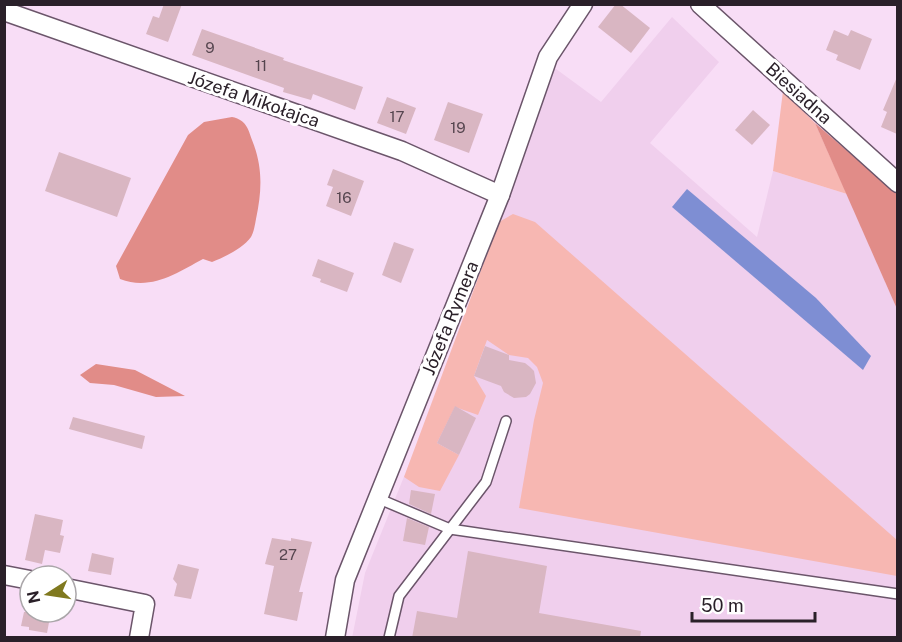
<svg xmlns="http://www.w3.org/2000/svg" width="902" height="642" font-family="'Public Sans',sans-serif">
	<rect width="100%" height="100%" fill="#f8ddf6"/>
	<path fill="#f0cfed" d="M672 17 719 62 650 143 757 237 773 171 847 194 897 309V637L352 638 365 573 450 363 552 66 601 102Z"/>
	<g fill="#f7b7b2">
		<path d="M783 91 815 123 847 194 773 171Z"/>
		<path d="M513 214 535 222 897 540V576L519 508 534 420 543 383 537 367 528 358 509 355 487 340 474 376 486 396 478 415 455 407 437 443 459 455 440 491 419 487 404 477 499 222Z"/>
	</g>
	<g fill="#e18c88">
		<path d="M232 117C246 120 248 128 252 140 263 167 262 191 256 219 255 224 254 232 251 237 243 248 225 257 212 262L203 259C177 273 151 291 120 279L116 266 188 135 204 122Z"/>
		<path d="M815 123 897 194V309Z"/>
		<path d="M96 364 135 370 185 396 156 397 114 385 90 383 80 375Z"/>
	</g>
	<path fill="#7e8ed3" d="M687 189 816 298 871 356 863 370 672 207Z"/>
	<g fill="#d9b6c2">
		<path d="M164 4H182L168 42 146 34 153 16 159 18Z"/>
		<path d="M616 4H620L650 28 631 53 598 27Z"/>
		<path d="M202 29 284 58 283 60 363 87 355 110 313 94 311 100 283 92 284 88 192 55Z"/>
		<path d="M834 30 848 36 851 30 872 39 860 70 836 60 838 55 826 50Z"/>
		<path d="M897 77V134L881 127 887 112 883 110Z"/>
		<path d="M387 97 416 108 406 134 377 123Z"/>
		<path d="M448 102 483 114 469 153 434 140Z"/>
		<path d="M753 110 770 125 752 145 735 130Z"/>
		<path d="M59 152 131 178 117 217 45 191Z"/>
		<path d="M333 169 364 181 351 216 326 206 333 187 327 185Z"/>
		<path d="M394 242 414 249 401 283 382 275Z"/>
		<path d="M318 259 354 273 347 292 320 282 321 279 312 276Z"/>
		<path d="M485 346 509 355V360L525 363 530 367 534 371 536 383 530 394 526 397 514 398 504 392 501 386 474 376Z"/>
		<path d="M455 406 476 418 459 455 437 443Z"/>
		<path d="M73 417 145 436 142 449 69 429Z"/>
		<path d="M411 490 435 494 431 514 409 504Z"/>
		<path d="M35 514 63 520 60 535 64 536 60 553 45 550 42 564 25 560Z"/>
		<path d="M407 518 429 527 425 545 403 541Z"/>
		<path d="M272 538 291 541V538L312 542 299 592H303L297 621 264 614 274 566 265 564Z"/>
		<path d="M468 551 547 566 539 613 641 631 640 638H412L417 611 457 618Z"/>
		<path d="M92 553 114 558 111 575 88 571Z"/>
		<path d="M178 564 199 569 191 599 174 596 177 584 173 579Z"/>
		<path d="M24 612H51L47 633 29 630V627L21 626Z"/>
	</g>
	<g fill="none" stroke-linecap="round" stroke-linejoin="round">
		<defs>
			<g id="service">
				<path d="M377 498 450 529 898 594"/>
				<path d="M389 638 399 596 486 482 506 421"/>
			</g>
			<g id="minor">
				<path d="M700 4 898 183"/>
				<path d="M4 11 402 151 500 195"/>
				<path d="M4 575 30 580"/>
				<path d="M66 588 145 604 139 638"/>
				<path d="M335 638 345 580 500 195 548 57 583 4"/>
			</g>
		</defs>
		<use href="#service" stroke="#6b556a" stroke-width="12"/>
		<use href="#minor" stroke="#6b556a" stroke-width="21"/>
		<use href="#service" stroke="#fff" stroke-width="9"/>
		<use href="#minor" stroke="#fff" stroke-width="18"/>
	</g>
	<g text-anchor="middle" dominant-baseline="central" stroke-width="6" stroke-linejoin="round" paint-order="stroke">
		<g font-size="15" fill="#56464f">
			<text x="210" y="47">9</text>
			<text x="261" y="65">11</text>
			<text x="397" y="116">17</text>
			<text x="458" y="127">19</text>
			<text x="344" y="197">16</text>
			<text x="288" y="554">27</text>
		</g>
		<g font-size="18" fill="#2a2029" stroke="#fff">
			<text transform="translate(799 93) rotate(42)">Biesiadna</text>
			<text transform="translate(254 99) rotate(19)">Józefa Mikołajca</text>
			<text transform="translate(450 318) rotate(-68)">Józefa Rymera</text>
		</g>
	</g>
	<rect width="902" height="642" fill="none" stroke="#2a2029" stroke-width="12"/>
	<g transform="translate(48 594) rotate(258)"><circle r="28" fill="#ffffff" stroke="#aaa6a9" stroke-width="1.5"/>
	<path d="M0-4.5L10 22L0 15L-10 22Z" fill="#80791f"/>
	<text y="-9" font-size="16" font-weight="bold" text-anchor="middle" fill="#2a2029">N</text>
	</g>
	<path d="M692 612v9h123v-9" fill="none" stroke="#2a2029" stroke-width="3"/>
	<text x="701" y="612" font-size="18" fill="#2a2029" stroke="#ffffff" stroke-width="4.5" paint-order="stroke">50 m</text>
</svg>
